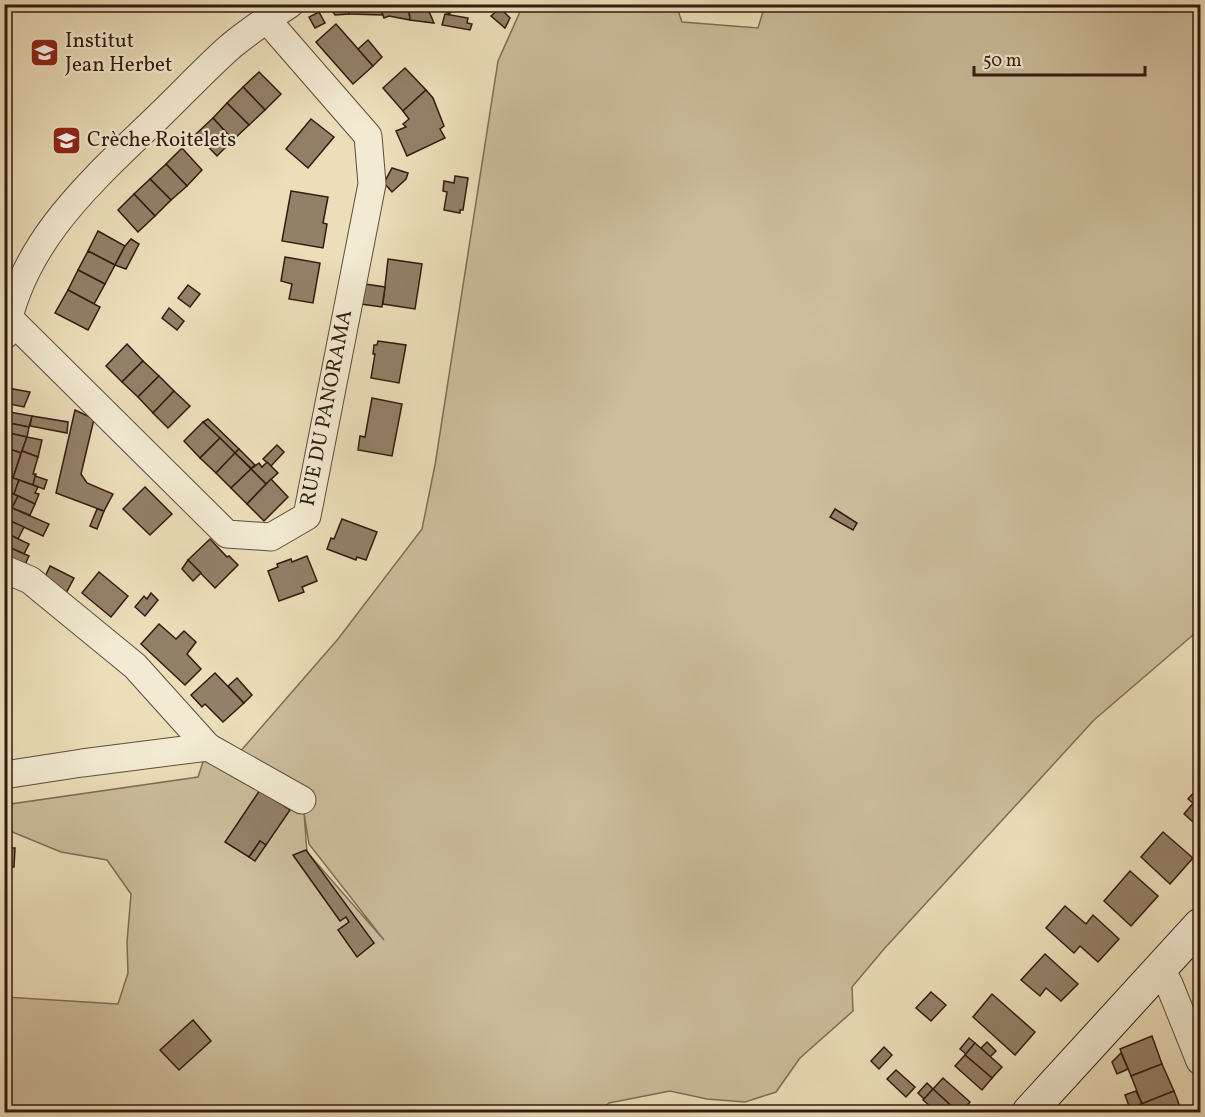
<svg xmlns="http://www.w3.org/2000/svg" width="1205" height="1117" font-family="Vollkorn,serif">
	<rect width="100%" height="100%" fill="#ebdeb9"/>
	<filter id="stains"><feTurbulence type="fractalNoise" baseFrequency=".00333" numOctaves="4"/><feColorMatrix values="0 0 0 0 .2 0 0 0 0 .09 0 0 0 0 .02 0 0 0 .5 -.17"/></filter>
	<radialGradient id="worn" r=".72"><stop offset=".6" stop-color="#630" stop-opacity="0"/><stop offset="1" stop-color="#630" stop-opacity=".3"/></radialGradient>
	<path fill="#ccbd9c" stroke="#806c56" stroke-width="1.5" fill-rule="evenodd" d="M586 4 676 5 682 22 758 28 765 5H1200V629L1094 720 884 949 852 987 853 1011 800 1058 776 1092 745 1102 707 1099 670 1091 609 1103 598 1112 5 1111V997L118 1004 128 973 127 942 131 894 107 860 61 852 5 829 4 805 198 777 208 747 232 761 338 639 422 529 435 465 498 61 523 5ZM304 813 309 844 384 940 307 852Z"/>
	<g fill="#938068" stroke="#331a10" stroke-width="1.5">
		<path d="M328 4H347L349 14 335 15Z"/>
		<path d="M347 4H379L383 15 349 14Z"/>
		<path d="M379 4H408L410 20 389 16 384 18Z"/>
		<path d="M438 4H464L459 10 456 7 449 14Z"/>
		<path d="M409 8 428 9 434 23 410 20Z"/>
		<path d="M500 8 510 18 505 28 491 16Z"/>
		<path d="M319 12 325 23 315 28 309 17Z"/>
		<path d="M445 14 468 18 467 23 472 24 470 30 442 25Z"/>
		<path d="M336 24 373 66 353 84 316 42Z"/>
		<path d="M368 40 382 57 373 66 358 49Z"/>
		<path d="M405 68 426 90 403 111 383 88Z"/>
		<path d="M259 72 281 94 265 110 243 87Z"/>
		<path d="M243 87 265 110 249 125 227 103Z"/>
		<path d="M426 90 433 98 444 126 440 129 445 138 407 156 396 131 406 127 403 124 409 119 403 111Z"/>
		<path d="M227 103 249 125 233 140 213 118Z"/>
		<path d="M213 118 233 140 217 156 196 134Z"/>
		<path d="M311 119 334 137 308 168 286 149Z"/>
		<path d="M182 148 202 170 187 186 166 164Z"/>
		<path d="M166 164 187 186 171 200 150 179Z"/>
		<path d="M392 168 408 173 406 179 392 192 384 183Z"/>
		<path d="M455 176 468 178 463 210H460V213L444 210 447 192 443 191 444 181 454 183Z"/>
		<path d="M150 179 171 200 155 216 134 194Z"/>
		<path d="M291 191 328 197 323 223 327 224 323 248 282 241Z"/>
		<path d="M134 194 155 216 138 232 118 210Z"/>
		<path d="M98 231 125 246 115 265 88 251Z"/>
		<path d="M131 239 139 244 126 269 115 265 125 246Z"/>
		<path d="M88 251 115 265 105 284 78 270Z"/>
		<path d="M285 257 320 263 313 303 289 299 292 284 281 281Z"/>
		<path d="M388 259 422 264 415 309 383 304Z"/>
		<path d="M78 270 105 284 94 304 68 290Z"/>
		<path d="M365 284 385 287 382 307 361 304Z"/>
		<path d="M188 285 200 294 190 307 178 298Z"/>
		<path d="M68 290 100 307 88 330 55 313Z"/>
		<path d="M169 308 184 321 177 330 162 318Z"/>
		<path d="M378 341 406 345 399 383 371 378 375 354H373L374 345H377Z"/>
		<path d="M127 344 143 361 122 382 106 366Z"/>
		<path d="M143 361 159 376 138 397 122 382Z"/>
		<path d="M159 376 174 391 153 413 138 397Z"/>
		<path d="M8 388 30 392 24 407 4 403Z"/>
		<path d="M174 391 190 406 168 428 153 413Z"/>
		<path d="M372 398 402 404 392 456 358 450 360 436 365 437Z"/>
		<path d="M75 410 94 419 81 474 87 483 113 494 104 511 56 493Z"/>
		<path d="M4 411 32 416 29 427 4 422Z"/>
		<path d="M32 416 68 422 67 433 30 426Z"/>
		<path d="M208 419 239 449 235 453 203 422Z"/>
		<path d="M4 422 29 427 27 437 4 432Z"/>
		<path d="M203 422 220 438 200 458 184 441Z"/>
		<path d="M4 432 27 437 21 453 4 447Z"/>
		<path d="M27 437 42 440 38 457 22 451Z"/>
		<path d="M220 438 235 453 216 473 200 458Z"/>
		<path d="M277 445 284 452 271 466 263 459Z"/>
		<path d="M4 447 21 453 13 478 4 475Z"/>
		<path d="M239 449 255 465 251 468 235 453Z"/>
		<path d="M22 451 38 457 33 474H36L33 485 13 478Z"/>
		<path d="M235 453 251 469 231 488 216 473Z"/>
		<path d="M267 462 278 473 266 484 251 469 259 463 262 467Z"/>
		<path d="M251 469 266 484 247 504 231 488Z"/>
		<path d="M4 475 19 480 14 494 4 490Z"/>
		<path d="M35 476 47 480 44 489 33 485Z"/>
		<path d="M271 479 288 497 264 521 247 504Z"/>
		<path d="M19 480 38 487 35 493 39 494 35 504 14 494Z"/>
		<path d="M145 487 172 514 150 535 123 509Z"/>
		<path d="M4 490 18 496 12 508 4 504Z"/>
		<path d="M18 496 35 504 30 515 12 508Z"/>
		<path d="M12 508 49 524 43 536 6 519Z"/>
		<path d="M97 509 104 511 97 529 90 526Z"/>
		<path d="M835 509 857 523 853 530 830 517Z"/>
		<path d="M6 519 24 527 18 539 4 532Z"/>
		<path d="M342 519 377 532 366 560 357 557 356 560 327 549 331 538 334 539Z"/>
		<path d="M4 532 29 544 24 554 4 545Z"/>
		<path d="M210 539 227 557 229 556 238 565 215 588 188 560Z"/>
		<path d="M4 545 29 556 23 569 4 561Z"/>
		<path d="M307 556 317 581 302 587 304 592 279 601 268 571 278 567 277 564 291 559 292 562Z"/>
		<path d="M188 560 201 573 193 581 182 569Z"/>
		<path d="M50 566 74 578 65 595 44 579Z"/>
		<path d="M99 572 128 596 111 617 82 593Z"/>
		<path d="M151 593 158 600 145 616 135 607 144 596 147 599Z"/>
		<path d="M159 624 176 639 184 631 196 642 187 654 201 669 185 685 141 644Z"/>
		<path d="M215 673 244 703 223 722 205 704 202 707 191 695Z"/>
		<path d="M237 678 252 695 244 703 228 686Z"/>
		<path d="M1200 786V795L1193 803 1188 799Z"/>
		<path d="M260 790 290 810 266 845 260 841 249 857 225 842Z"/>
		<path d="M1200 795V828L1184 814Z"/>
		<path d="M1163 832 1193 858 1170 884 1141 857Z"/>
		<path d="M260 841 266 845 255 861 249 857Z"/>
		<path d="M4 848H15L14 867 4 866Z"/>
		<path d="M306 850 374 943 357 957 338 930 349 922 346 917 340 921 293 855Z"/>
		<path d="M1130 871 1158 896 1131 926 1104 901Z"/>
		<path d="M1065 906 1086 924 1093 915 1119 939 1098 962 1080 946 1074 953 1046 928Z"/>
		<path d="M1045 954 1078 984 1061 1001 1046 988 1040 996 1021 980Z"/>
		<path d="M931 992 946 1005 931 1021 916 1008Z"/>
		<path d="M992 994 1035 1032 1015 1055 973 1017Z"/>
		<path d="M193 1020 211 1041 179 1070 160 1050Z"/>
		<path d="M1152 1036 1162 1064 1131 1076 1120 1049Z"/>
		<path d="M969 1038 975 1043 966 1054 960 1049Z"/>
		<path d="M987 1042 996 1051 990 1057 981 1048Z"/>
		<path d="M975 1043 1002 1067 992 1078 965 1055Z"/>
		<path d="M884 1047 892 1055 879 1069 871 1061Z"/>
		<path d="M1121 1053 1128 1069 1117 1074 1112 1062Z"/>
		<path d="M965 1055 992 1078 982 1090 955 1066Z"/>
		<path d="M1162 1064 1174 1091 1142 1104 1131 1076Z"/>
		<path d="M896 1070 915 1087 906 1097 887 1079Z"/>
		<path d="M943 1078 970 1102 961 1112H958L933 1089Z"/>
		<path d="M927 1083 933 1089 924 1099 918 1093Z"/>
		<path d="M933 1089 958 1112H937L923 1100Z"/>
		<path d="M1136 1091 1142 1104 1130 1109 1125 1095Z"/>
		<path d="M1174 1091 1182 1112H1145L1141 1104Z"/>
	</g>
	<g fill="none" stroke-linecap="round" stroke-linejoin="round">
		<defs>
			<g id="street">
				<path d="M8 317 227 534 271 537 307 516 372 184 368 136 267 20"/>
				<path d="M5 335C22 240 93 180 159 116 183 93 206 68 231 46 249 31 270 17 290 4"/>
				<path d="M4 569 30 580 135 666 208 747 302 800"/>
				<path d="M4 775 82 763 208 747"/>
				<path d="M1160 969 1169 984 1200 1061"/>
			</g>
			<path id="secondary" d="M1029 1112 1200 925"/>
		</defs>
		<use href="#street" stroke="#614b3a" stroke-width="29"/>
		<use href="#secondary" stroke="#331a10" stroke-width="35"/>
		<use href="#street" stroke="#f2ead2" stroke-width="27"/>
		<use href="#secondary" stroke="#f2ead2" stroke-width="33"/>
	</g>
	<defs>
		<symbol id="school-square" viewBox="-11 -11 22 22"><rect x="-9" y="-9" width="18" height="18" rx="4" fill="#8f2418" stroke="#f2ead2"/><path d="M0-5L7-2L0 1L-7-2ZM-4 1L0 2.5L4 1V4Q0 6-4 4Z" fill="#fff"/></symbol>
	</defs>
	<g fill-rule="evenodd">
		<use href="#school-square" x="28" y="36" width="33" height="33"/>
		<use href="#school-square" x="50" y="124" width="33" height="33"/>
	</g>
	<g text-anchor="middle" dominant-baseline="central" stroke-width="4.5" stroke-linejoin="round" paint-order="stroke">
		<g font-size="21" fill="#331a10" stroke="#f2ead2" text-anchor="start">
			<text x="65" y="41">Institut<tspan x="65" dy="24">Jean Herbet</tspan></text>
			<text x="87" y="140">Crèche Roitelets</text>
		</g>
		<g font-size="21" fill="#331a10" stroke="#f2ead2">
			<text transform="translate(327 408) rotate(-79)">RUE DU PANORAMA</text>
		</g>
	</g>
	<rect width="1205" height="1117" fill="none" stroke="#ebdeb9" stroke-width="24"/>
	<rect x="6" y="6" width="1193" height="1105" fill="none" stroke="#331a10" stroke-width="3"/>
	<rect x="12" y="12" width="1181" height="1093" fill="none" stroke="#331a10" stroke-width="1.5"/>
	<path d="M974 66v9h171v-9" fill="none" stroke="#331a10" stroke-width="3"/>
	<text x="983" y="66" font-size="18" fill="#331a10" stroke="#f2ead2" stroke-width="4.5" paint-order="stroke">50 m</text>
	<rect width="100%" height="100%" filter="url(#stains)"/>
	<rect width="100%" height="100%" fill="url(#worn)"/>
</svg>
